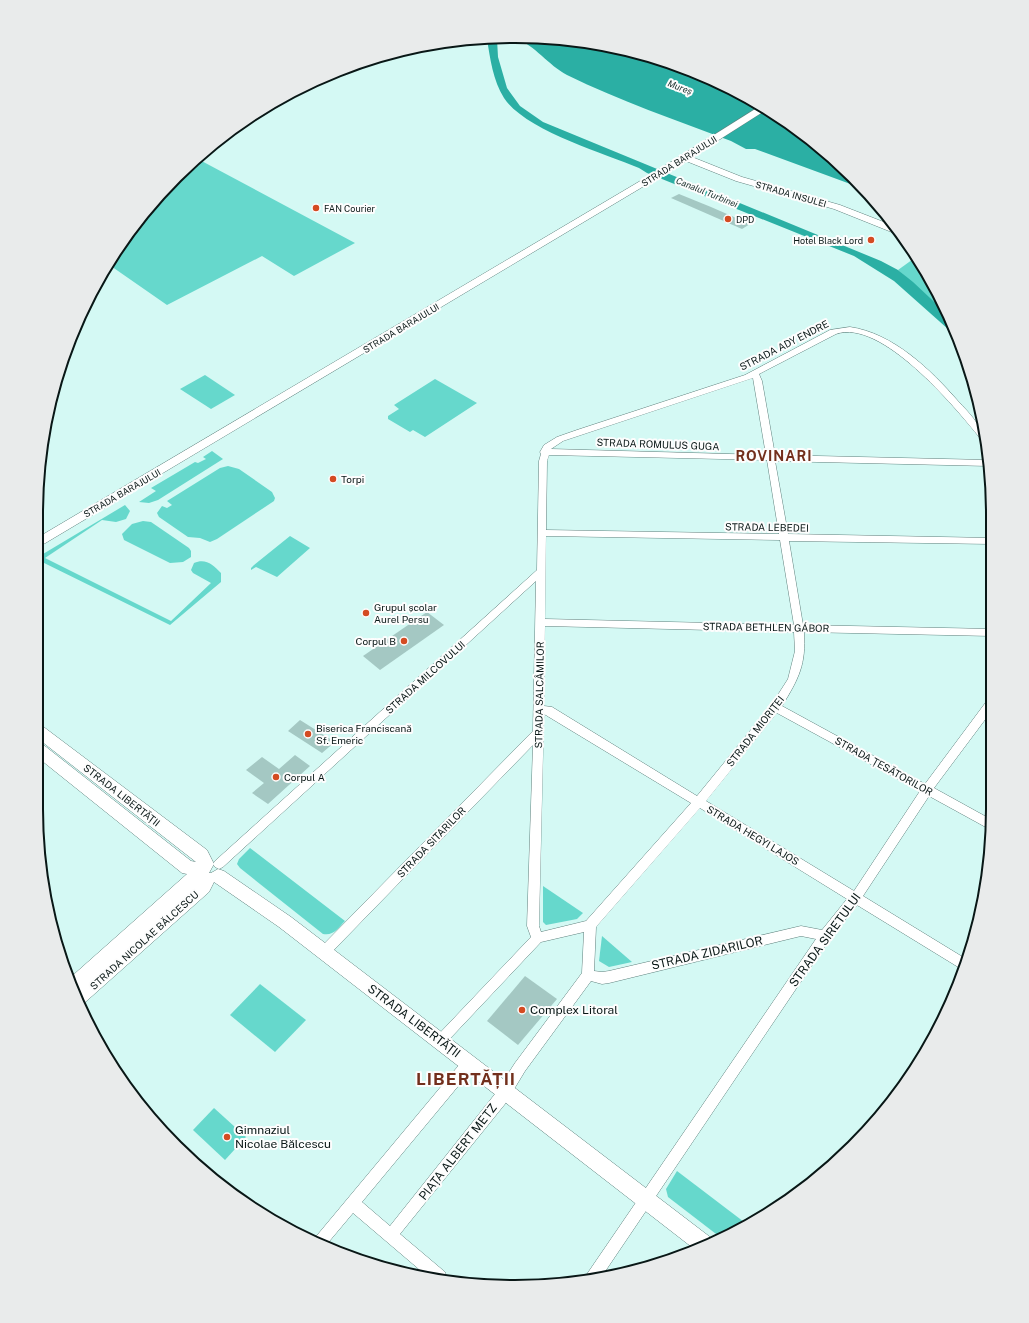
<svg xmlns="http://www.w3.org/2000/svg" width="1029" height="1323" font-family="'Public Sans',sans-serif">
	<rect width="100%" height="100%" fill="#d4f9f4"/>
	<g fill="#66d8cc">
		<path d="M196 158 355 243 294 276 262 256 167 305 108 264 135 223Z"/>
		<path d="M916 257 929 275 945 312 898 270Z"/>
		<path d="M205 375 235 395 211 409 180 389Z"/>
		<path d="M435 379 477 403 425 437 413 430 410 432 388 419V416L399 409 394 405Z"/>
		<path d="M212 451 223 459 158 500 149 503 139 502 156 491 151 488 195 462 198 463 206 459 203 457Z"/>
		<path d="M228 466 239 469 272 492 275 498 274 501 217 539 210 542 200 538 188 537 159 517 157 513 162 506 167 508 172 505 167 501 220 468Z"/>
		<path d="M125 505 130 511 126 519 116 522 102 520 45 558 171 621 211 583 193 573 191 570 194 563C206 558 213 565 221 573V582L170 625 38 560V557Z"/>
		<path d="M143 521 151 522 189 548 191 551V557L183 562 170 563 124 540 122 534 132 524Z"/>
		<path d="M290 536 310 548 277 577 256 567 251 570V568L254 565Z"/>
		<path d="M250 848 345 921C338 928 334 936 323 934L240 868 237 864 239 859Z"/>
		<path d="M543 886 583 913 577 919 546 925 543 922Z"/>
		<path d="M602 936 632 962 609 967 599 961Z"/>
		<path d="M260 984 306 1020 275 1052 230 1015Z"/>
		<path d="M214 1108 246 1137 225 1160 193 1130Z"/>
		<path d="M677 1171 748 1225 720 1237 668 1197 666 1189Z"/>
	</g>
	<g fill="#2bafa4">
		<path d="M546 37 638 52 726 85 806 135 864 189 755 149H746L731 141C676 120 620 101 567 75 548 65 536 46 515 38Z"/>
		<path d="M487 39H497L498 57 507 88 520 106 543 122 881 261 898 270 913 282 945 312 957 337 894 281 854 256 647 173 639 168C603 153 525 130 504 98 493 81 490 58 487 39Z"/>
	</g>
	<g fill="#a4c8c3">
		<path d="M679 194 711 207 750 224 742 229 671 198Z"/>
		<path d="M427 612 444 625 380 670 363 656Z"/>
		<path d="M300 720 327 737 335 742 322 753 288 731Z"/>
		<path d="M295 755 310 766 268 804 252 793 264 783 246 770 262 757 279 769Z"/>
		<path d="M525 976 557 999 518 1045 487 1021Z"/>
	</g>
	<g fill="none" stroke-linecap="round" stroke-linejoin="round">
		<defs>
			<path id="street" d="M850 327C893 333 931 370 958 401 969 413 980 423 983 439L980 438C955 407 881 318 836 334L759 374 762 381 775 455 987 460 989 466 775 461 788 534 992 538V544L789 541 803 625 992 629V636L804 632C806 665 799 678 782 706L925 784 989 698 993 697V709L934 788 992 820 991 830 929 796 863 896 966 959 963 970 857 905 829 940 602 1276 585 1277 816 939 801 936 609 983 602 984 591 981 525 1071 505 1104 400 1234 445 1272 447 1278 427 1276 353 1213 327 1244 314 1239 464 1059 469 1057 474 1059 475 1063 474 1067 362 1202 390 1226 495 1094 515 1063 582 973 584 932 541 942 444 1045 440 1047 436 1045 434 1041 436 1037 531 937 527 926 533 745 328 956 324 957 320 956 318 952 320 948 533 731 536 581 223 867 219 869 215 867 213 864 215 861 537 570 539 461 541 454 540 452 544 445 557 437 577 430 745 375 830 330ZM753 378 766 455 551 449 563 441ZM549 455 767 460 779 534 546 530 547 461ZM546 536 780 540 794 625 545 619ZM545 626 794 632 795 651 788 679 772 704 697 796 552 707 544 706ZM777 713 920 791 854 891 706 801ZM544 714 691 803 586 921 541 932 539 926ZM700 808 847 899 822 930 801 926 609 971 602 972 594 971 596 927Z"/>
			<g id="secondary">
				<path d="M760 106 766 110 692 157 742 177 840 205 894 226 899 233H894L834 209 736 181 686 161 37 548V538L647 177Z"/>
				<path d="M36 723 41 725 207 850 214 864 209 873H211L218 869 224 871 291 917 710 1237 711 1240 693 1248 279 927 214 882 209 892 82 1005 71 977 187 874 182 873 36 756V741L41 743 191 861 196 862 36 737Z"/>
			</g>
		</defs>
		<use href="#street" stroke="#60827e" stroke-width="1"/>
		<use href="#secondary" stroke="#60827e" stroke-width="1"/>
		<use href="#street" fill="#fff" fill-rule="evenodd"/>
		<use href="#secondary" fill="#fff" fill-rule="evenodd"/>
	</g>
	<g fill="#d44b22" stroke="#fdfdfd" stroke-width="1.5">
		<circle cx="316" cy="208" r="4"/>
		<circle cx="728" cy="219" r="4"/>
		<circle cx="871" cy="240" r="4"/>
		<circle cx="333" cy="479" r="4"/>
		<circle cx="366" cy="613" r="4"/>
		<circle cx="404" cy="641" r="4"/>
		<circle cx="308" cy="734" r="4"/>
		<circle cx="276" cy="777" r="4"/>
		<circle cx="522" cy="1010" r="4"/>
		<circle cx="227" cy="1137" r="4"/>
	</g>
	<g text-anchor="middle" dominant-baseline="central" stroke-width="4" stroke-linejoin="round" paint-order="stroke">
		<g font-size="9" font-style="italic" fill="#182e2b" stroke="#fdfdfd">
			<text transform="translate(680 87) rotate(21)">Mureș</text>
			<text transform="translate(707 192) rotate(22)">Canalul Turbinei</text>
		</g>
		<g font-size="9" fill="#091716" stroke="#fdfdfd">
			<text transform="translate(679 161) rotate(-32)">STRADA BARAJULUI</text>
			<text transform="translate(791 194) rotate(16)">STRADA INSULEI</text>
			<text transform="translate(401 328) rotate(-31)">STRADA BARAJULUI</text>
			<text transform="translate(122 493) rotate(-30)">STRADA BARAJULUI</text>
		</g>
		<g font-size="9" fill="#091716" stroke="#fdfdfd" text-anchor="start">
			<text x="324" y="208">FAN Courier</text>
			<text x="736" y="219">DPD</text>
			<text x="863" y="240" text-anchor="end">Hotel Black Lord</text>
		</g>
		<g font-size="10" fill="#091716" stroke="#fdfdfd">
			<text transform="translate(784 345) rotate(-27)">STRADA ADY ENDRE</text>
			<text transform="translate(658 444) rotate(2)">STRADA ROMULUS GUGA</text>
			<text transform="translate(767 527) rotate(1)">STRADA LEBEDEI</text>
			<text transform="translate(766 627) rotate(1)">STRADA BETHLEN GÁBOR</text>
			<text transform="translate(425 677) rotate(-42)">STRADA MILCOVULUI</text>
			<text transform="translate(539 695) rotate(-89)">STRADA SALCÂMILOR</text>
			<text transform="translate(755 731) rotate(-52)">STRADA MIORIȚEI</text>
			<text transform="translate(884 766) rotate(29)">STRADA ȚESĂTORILOR</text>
			<text transform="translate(122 795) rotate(38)">STRADA LIBERTĂȚII</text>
			<text transform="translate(753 835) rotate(31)">STRADA HEGYI LAJOS</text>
			<text transform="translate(431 842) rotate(-46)">STRADA SITARILOR</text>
			<text transform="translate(144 940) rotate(-42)">STRADA NICOLAE BĂLCESCU</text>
		</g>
		<g font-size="10" fill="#091716" stroke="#fdfdfd" text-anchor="start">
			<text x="341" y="479">Torpi</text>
			<text x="374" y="607">Grupul școlar<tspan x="374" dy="12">Aurel Persu</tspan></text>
			<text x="396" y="641" text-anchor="end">Corpul B</text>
			<text x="316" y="728">Biserica Franciscană<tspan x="316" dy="12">Sf. Emeric</tspan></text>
			<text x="284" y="777">Corpul A</text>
		</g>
		<g font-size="12" fill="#091716" stroke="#fdfdfd">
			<text transform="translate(825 940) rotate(-54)">STRADA SIRETULUI</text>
			<text transform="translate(707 953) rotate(-13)">STRADA ZIDARILOR</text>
			<text transform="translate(414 1021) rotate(37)">STRADA LIBERTĂȚII</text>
			<text transform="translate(458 1152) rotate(-52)">PIAȚA ALBERT METZ</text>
		</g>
		<g font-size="12" fill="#091716" stroke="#fdfdfd" text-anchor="start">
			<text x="530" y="1010">Complex Litoral</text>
			<text x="235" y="1130">Gimnaziul<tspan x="235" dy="14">Nicolae Bălcescu</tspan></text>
		</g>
		<g font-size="14" font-weight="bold" letter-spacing="1" fill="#722f1c" stroke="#fdfdfd">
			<text x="774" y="456">ROVINARI</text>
		</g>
		<g font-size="17" font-weight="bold" letter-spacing="1" fill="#722f1c" stroke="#fdfdfd">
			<text x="466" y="1079">LIBERTĂȚII</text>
		</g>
	</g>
	<path d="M0 0H1029V1323H0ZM514 43H515A471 471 0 0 1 986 514V809A471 471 0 0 1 515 1280H514A471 471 0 0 1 43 809V514A471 471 0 0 1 514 43Z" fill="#e9ebeb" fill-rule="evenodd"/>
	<path fill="none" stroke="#091716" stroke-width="2" d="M514 43H515A471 471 0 0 1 986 514V809A471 471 0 0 1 515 1280H514A471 471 0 0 1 43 809V514A471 471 0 0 1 514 43Z"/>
</svg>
